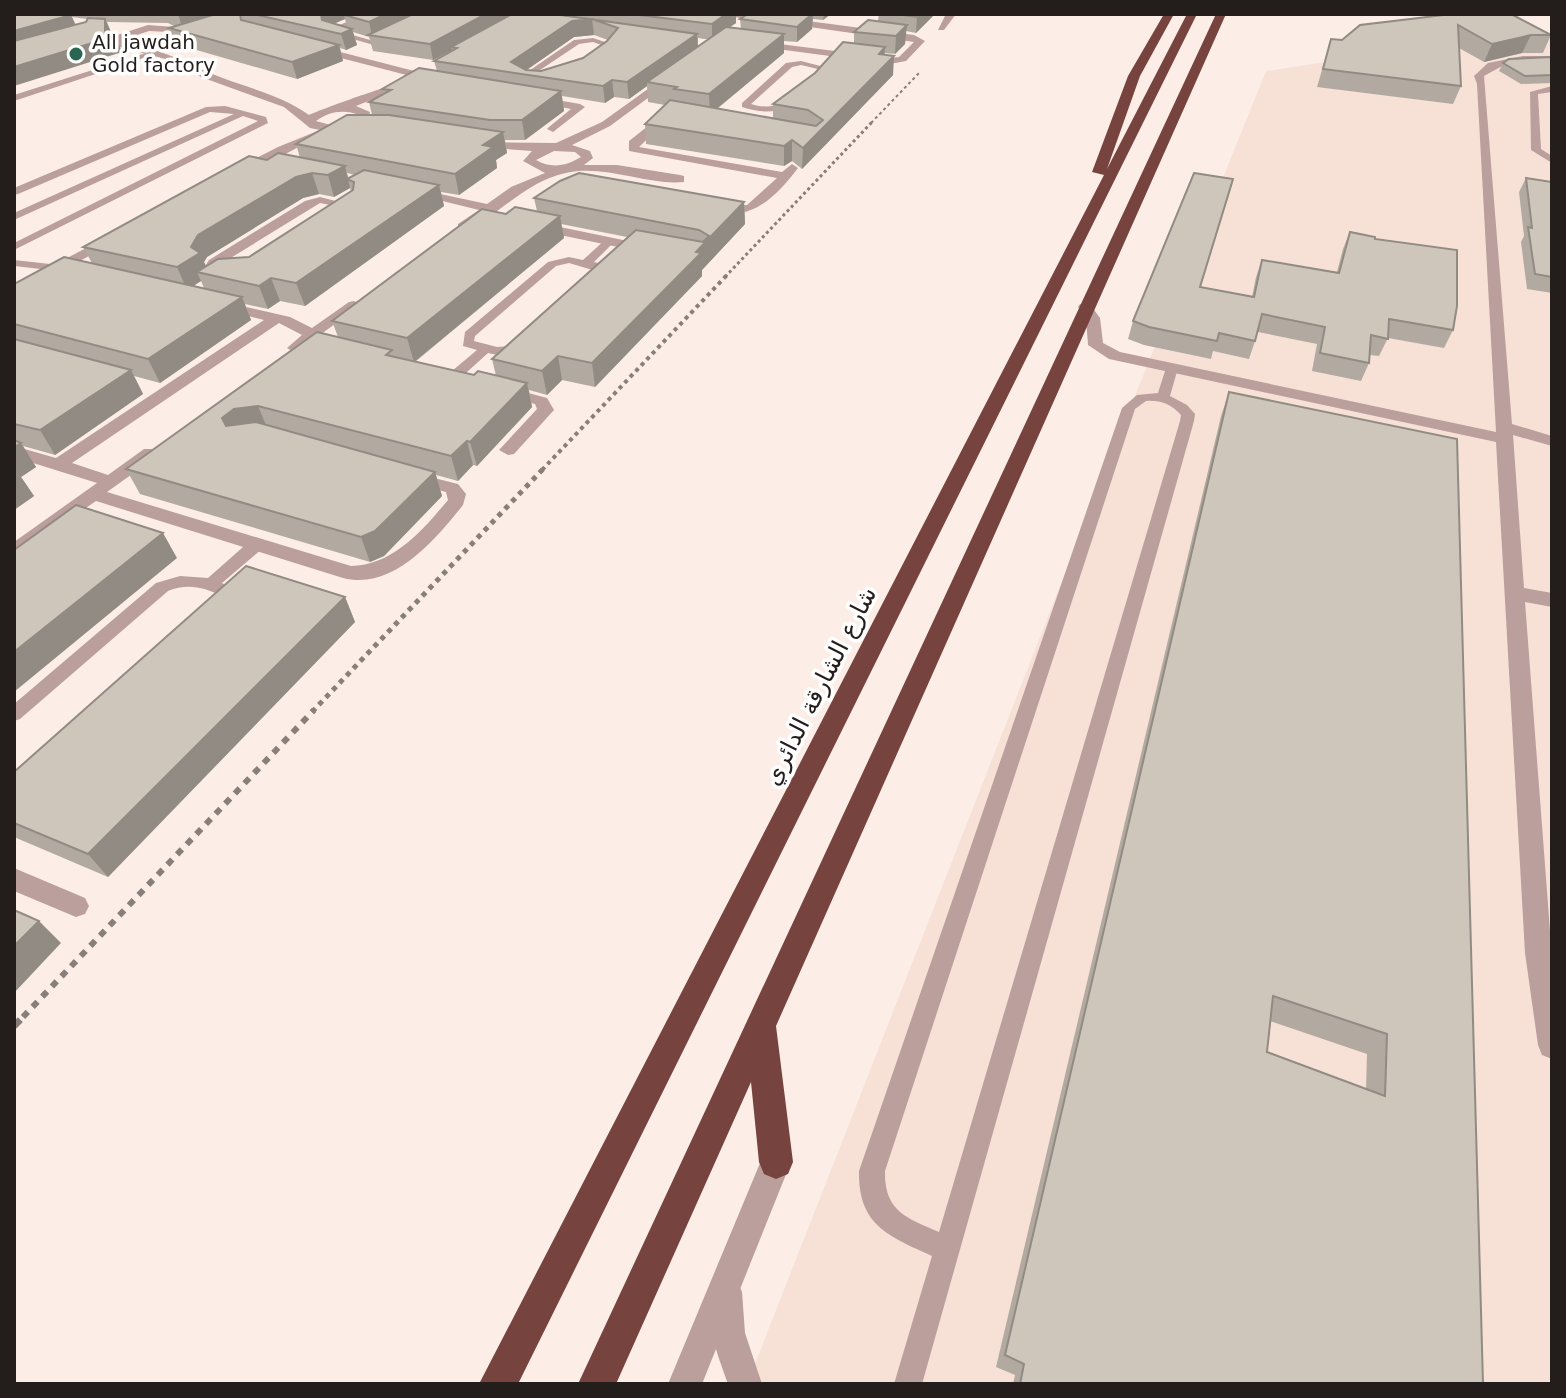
<svg xmlns="http://www.w3.org/2000/svg" width="1566" height="1398" font-family="'DejaVu Sans',Vazirmatn,sans-serif">
	<rect width="100%" height="100%" fill="#fceee7"/>
	<path fill="#f7e1d6" d="M1552 36V1384H747L1120 433 1266 71 1454 42Z"/>
	<g fill="none" stroke-linecap="round" stroke-linejoin="round">
		<path stroke="#887e7a" stroke-width="2" stroke-dasharray="3 3" stroke-linecap="butt" d="M871 123 920 72"/>
		<path stroke="#887e7a" stroke-width="3" stroke-dasharray="3 3" stroke-linecap="butt" d="M725 277 873 121"/>
		<path stroke="#887e7a" stroke-width="4" stroke-dasharray="4 4" stroke-linecap="butt" d="M542 470 727 275"/>
		<path stroke="#887e7a" stroke-width="5" stroke-dasharray="5 5" stroke-linecap="butt" d="M312 712 544 468"/>
		<path stroke="#887e7a" stroke-width="6" stroke-dasharray="7 7" stroke-linecap="butt" d="M23 1017 314 710"/>
		<path stroke="#887e7a" stroke-width="7" stroke-dasharray="9 9" stroke-linecap="butt" d="M14 1026 25 1015"/>
		<g fill="#bb9f9d" fill-rule="evenodd">
			<path d="M593 38 617 46C592 69 551 98 517 79L574 40ZM593 42 607 47C584 63 558 87 528 78L579 44Z"/>
			<path d="M152 51 159 53 14 101V95Z"/>
			<path d="M801 61 832 69C806 100 784 121 742 107V103L786 63ZM801 65 822 70C803 91 782 114 751 104L792 67Z"/>
			<path d="M1552 86V92L1538 94 1541 149 1552 156V163L1531 150 1530 92Z"/>
			<path d="M225 106 266 117 268 123 14 250V243L258 121 243 116 14 220V213L234 114 210 112 18 194 14 195V188L206 107Z"/>
			<path d="M320 197 359 207 256 277 234 280 203 269 209 260 305 201ZM320 203 345 208 249 272 235 273 216 267Z"/>
			<path d="M606 239 615 241 594 262 602 264 609 271 607 273 519 352 497 355 488 353 456 382H446V376L477 350 463 346 465 332 548 262 569 257 583 260ZM569 263 596 271 511 346 497 347 474 341 475 336 556 266Z"/>
			<path d="M14 260 59 265 65 268 59 271 14 266Z"/>
			<path d="M1172 364 1178 368 1170 396 1187 405 1195 414 1194 421 922 1384H894L932 1256C888 1236 858 1225 859 1171L1122 408 1137 395 1158 393 1166 368ZM1146 401C1160 400 1171 404 1181 415L1180 421 939 1232C906 1218 884 1211 885 1171L1135 409Z"/>
			<path d="M257 539 265 544 263 548 222 583 239 594 234 609H222L220 605 222 596C204 587 187 583 168 591L20 719 14 721V704L156 583 180 576 208 578 251 540Z"/>
		</g>
		<g fill="#bb9f9d" fill-rule="evenodd">
			<path d="M366 14H379L339 31 377 42V46L325 31Z"/>
			<path d="M720 14H745L759 18 754 21Z"/>
			<path d="M946 14H956L944 30H938Z"/>
			<path d="M785 18 914 35 925 41 906 61 890 64 754 46 757 41 890 58 899 57 914 42 782 23Z"/>
			<path d="M148 25 174 27 184 35 169 45 151 49C173 55 189 65 210 73 243 87 280 94 309 115 314 112 388 85 393 86 395 86 396 88 398 89L356 106 370 112 368 122 348 130 342 127 344 125 360 115C344 109 329 111 316 121L338 127V131C310 134 255 178 233 176V170L278 147 320 130 310 128 284 107 201 77 169 60 112 45 114 36ZM149 31 169 32 173 35 149 44 122 43V40Z"/>
			<path d="M313 45 422 73 423 75 418 78 310 50Z"/>
			<path d="M1523 56H1552V62L1504 65 1484 76 1512 424 1552 436V446L1513 435 1524 588 1552 593V607L1525 602 1552 957V1059L1542 1055 1538 1045 1525 953 1496 442 1109 359 1088 345 1086 318 1078 307 1080 304H1090L1100 318 1103 343 1120 352 1496 432 1477 84 1474 76 1488 63Z"/>
			<path d="M666 76 675 78 610 126 572 145 590 151 593 158 584 165H617L680 175 684 176V182C648 186 605 164 566 173 525 181 496 219 463 231L458 230V224L479 210 406 192 412 188 487 204 511 187 545 173 523 161 532 151 479 147 475 146V142L556 143 602 122ZM554 151 575 152 581 157C566 166 552 169 536 160Z"/>
			<path d="M534 96 580 104 585 107 553 132 547 129 549 127 571 109 530 101V97Z"/>
			<path d="M667 111 673 114 671 116 639 147 782 172 792 164 798 168C775 198 752 221 711 213V207L716 206 747 205 777 178 629 151V141Z"/>
			<path d="M536 222 647 245 654 249 647 253 531 229V223Z"/>
			<path d="M107 237 119 240 14 296V286Z"/>
			<path d="M220 301 290 317 312 328 349 302 354 301 361 305 295 353 287 348 302 335 279 323 72 463 108 475 144 449H156L159 453 156 457 107 492 351 566C393 565 422 531 448 500L446 492 404 481 401 477 404 473 410 472 458 484 466 494 463 505C436 539 393 591 343 578L96 501 14 557V542L97 483 14 457V446L56 458 264 320 215 308V302Z"/>
			<path d="M502 386 547 398 554 410 514 454 508 455 499 450 537 409 535 404 496 394V388Z"/>
			<path d="M14 868 85 898 89 906 85 914 76 917 14 891Z"/>
			<path d="M725 1275 737 1280 742 1292 745 1333 762 1384H728C717 1352 700 1313 713 1280Z"/>
		</g>
		<path fill="#bb9f9d" fill-rule="evenodd" d="M776 1147 787 1151 791 1162 702 1384H668L765 1151Z"/>
		<g fill="#77433f" fill-rule="evenodd">
			<path d="M1164 14H1174L1140 76 1107 169 1187 14H1197L518 1384H479L1104 175 1092 172 1128 76Z"/>
			<path d="M1216 14H1226L776 1026 793 1162 788 1174 776 1179 764 1174 759 1162 751 1082 616 1384H578Z"/>
		</g>
	</g>
	<g fill="#b2aaa1" fill-rule="evenodd">
		<path d="M14 14H736V23L729 27 741 29 740 19 748 14H831L823 20 813 19 812 29 797 42 784 41V53L717 109 773 119V104L854 43V32L878 21 879 14H935L916 33 906 31 905 44 895 54 884 53 893 75 802 169 792 161 784 166 646 144 645 124 665 105 648 102 647 86 629 99 614 97 605 103 562 96 564 111 525 140H505L507 153 496 160 497 168 459 195 441 192 444 206 305 306 280 301 268 309 245 304 251 320 160 383 134 376 143 394 55 455 23 446 36 467 21 477 34 496 14 510V284L92 263 83 247 267 160 300 158 296 144 372 115 369 102 384 94 382 89 437 71 434 61 452 51 433 60 373 51 369 37 353 32 357 45 346 50 340 48 343 61 297 79 176 44 169 28 176 27 168 23 107 22 112 35 115 36 122 52ZM72 17 87 19 86 22 76 25ZM345 19 347 27 334 24ZM594 35 608 40 583 58 541 71 526 70 574 37ZM698 38 704 39H708L698 47ZM347 173 355 175 349 179ZM350 188 351 191 249 257 206 266 204 262 207 257 303 198 319 194 334 197ZM201 281 204 288 194 286 196 284Z"/>
		<path d="M1452 14 1551 35 1543 53H1522L1484 62 1459 48 1461 86 1453 104 1317 87 1331 39 1342 40Z"/>
		<path d="M1552 57V83L1521 84 1499 71 1503 63Z"/>
		<path d="M1526 178 1552 182V293L1527 289 1521 242 1524 236 1519 192Z"/>
		<path d="M534 198 744 202 745 224 702 270V276L595 387 562 380 547 395 529 390 532 407 477 466 473 465 458 481 436 475 442 496 384 556 370 562 140 494 126 469 338 337 332 321 506 214 537 211ZM561 224 627 237 492 359 496 376 474 375 415 362 564 238Z"/>
		<path d="M1350 232 1375 239 1453 330 1444 348 1388 338 1379 356 1370 355 1369 363 1361 381 1312 371 1317 344 1258 332 1249 359 1213 351 1211 359 1144 345 1128 339 1133 321 1200 287 1252 297 1256 277 1262 260 1337 272 1343 249Z"/>
		<path d="M1229 392 1483 1384H1013L1015 1375 996 1367 1221 416ZM1270 1021 1367 1054 1366 1089 1267 1052Z"/>
		<path d="M345 597 355 622 108 877 14 837V772Z"/>
	</g>
	<g fill="#918b83">
		<path d="M178 14H236L183 30Z"/>
		<path d="M321 14H358L344 15 345 19 325 27Z"/>
		<path d="M386 14H422L372 36 369 22Z"/>
		<path d="M486 14H518L451 47 452 50 433 60 430 44Z"/>
		<path d="M726 14H736V23L712 40V24Z"/>
		<path d="M813 14 812 29 797 42V27Z"/>
		<path d="M824 14H831L823 20Z"/>
		<path d="M920 14H935L916 33 917 17Z"/>
		<path d="M71 15 78 31 14 49V31Z"/>
		<path d="M105 19 112 34 115 36 122 52 14 86V67L105 33Z"/>
		<path d="M592 19 594 35 574 37 521 74 511 62 572 21Z"/>
		<path d="M907 25 905 44 895 54 896 36Z"/>
		<path d="M352 29 357 45 346 50 341 34Z"/>
		<path d="M697 34 698 50 647 82V86L629 99 627 82Z"/>
		<path d="M784 34V53L710 114 709 94Z"/>
		<path d="M1531 35 1522 53 1484 62 1492 44Z"/>
		<path d="M339 45 343 61 297 79 292 62Z"/>
		<path d="M885 47 884 66 894 56 893 75 802 169 803 148Z"/>
		<path d="M612 80 614 97 605 103 603 86Z"/>
		<path d="M561 91 564 111 525 140 522 120Z"/>
		<path d="M503 132 507 153 496 160 497 168 459 195 455 174 483 145Z"/>
		<path d="M792 140V161L784 166V146Z"/>
		<path d="M345 166 350 188 334 197 328 175Z"/>
		<path d="M312 173 319 194 303 198 207 257 204 262 210 275 197 272 201 281 187 290 177 267 198 235 296 177Z"/>
		<path d="M439 185 444 206 305 306 296 283Z"/>
		<path d="M744 202 745 224 702 270V276L595 387 592 363 696 252Z"/>
		<path d="M560 216 564 238 414 362 407 338Z"/>
		<path d="M271 278 280 301 268 309 259 286Z"/>
		<path d="M242 297 251 320 160 383 148 359Z"/>
		<path d="M558 356 562 380 547 395 542 371Z"/>
		<path d="M131 370 143 394 55 455 40 430Z"/>
		<path d="M527 383 532 407 477 466 470 442Z"/>
		<path d="M258 406 268 430 233 442 222 418 234 409Z"/>
		<path d="M467 441 473 465 458 481 451 456Z"/>
		<path d="M21 443 36 467 21 477 34 496 14 510V447Z"/>
		<path d="M435 472 442 496 384 556 370 562 361 537Z"/>
		<path d="M163 533 177 558 14 692V652Z"/>
		<path d="M345 597 355 622 108 877 88 854Z"/>
		<path d="M39 921 61 943 14 993V946Z"/>
	</g>
	<g fill="#cfc6bb" stroke="#918b83" stroke-width="2" fill-rule="evenodd">
		<path d="M14 14H67L71 15 14 31Z"/>
		<path d="M216 14H240L241 20 339 45 292 62 169 28Z"/>
		<path d="M253 14H321L322 20 352 29 341 34Z"/>
		<path d="M346 14H386L369 22 344 15Z"/>
		<path d="M413 14H486L430 44 368 35Z"/>
		<path d="M512 14H553L697 34 627 82 612 80 603 86 434 61 457 48 451 47ZM592 19 618 28 607 41 583 58 541 71 526 70 511 62 572 21Z"/>
		<path d="M631 14H726L712 24Z"/>
		<path d="M748 14H812L797 27 740 19Z"/>
		<path d="M895 14H920L917 17Z"/>
		<path d="M1452 14H1511L1551 35H1531L1492 44 1458 25 1461 86 1323 69 1331 39 1342 40 1360 25Z"/>
		<path d="M88 18 105 19V33L115 36 14 67V41L86 22Z"/>
		<path d="M868 20 907 25 896 36 854 32Z"/>
		<path d="M726 27 784 34 709 94 674 89 677 87 647 82Z"/>
		<path d="M843 42 885 47 879 54 894 56 803 148 792 140 784 146 645 124 670 100 816 126 823 120 808 110 773 104 815 73Z"/>
		<path d="M1552 57V75L1525 76 1503 63 1509 59Z"/>
		<path d="M419 68 561 91 522 120H490L369 102 391 90 382 89Z"/>
		<path d="M347 115H389L503 132 483 145 493 147 455 174 296 144Z"/>
		<path d="M278 153 345 166 328 175 312 173 296 177 198 235 191 247 200 253 177 267 83 247 249 156 267 160Z"/>
		<path d="M364 170 439 185 296 283 271 278 259 286 197 272 218 259 249 257 353 190 354 182 347 179Z"/>
		<path d="M579 173 744 202 696 252 701 253 592 363 558 356 542 371 492 359 636 230 703 242 709 236 699 230 534 198 560 181Z"/>
		<path d="M1194 173 1233 179 1200 287 1254 297 1262 260 1339 273 1350 232 1375 237V239L1457 250V306L1453 330 1389 319 1388 339 1371 335 1369 363 1320 353 1325 327 1262 314 1255 341 1219 333 1217 341 1149 327 1133 321Z"/>
		<path d="M1526 178 1552 182V277L1535 274 1528 227 1532 228Z"/>
		<path d="M515 207 560 216 407 338 332 321 482 209 506 214Z"/>
		<path d="M64 257 242 297 148 359 14 324V284Z"/>
		<path d="M317 332 392 350 386 355 474 375 478 371 527 383 470 442 467 441 451 456 258 406 234 409 222 418 226 426 256 422 435 472 375 531 361 537 126 469Z"/>
		<path d="M14 339 131 370 40 430 14 424Z"/>
		<path d="M1229 392 1457 439 1483 1384H1020L1024 1364 1005 1355ZM1273 996 1387 1034 1385 1096 1267 1052Z"/>
		<path d="M14 440 21 443 14 447Z"/>
		<path d="M76 505 163 533 14 652V550Z"/>
		<path d="M246 566 345 597 88 854 14 823V772Z"/>
		<path d="M14 910 39 921 14 946Z"/>
	</g>
	<circle fill="#2a6753" stroke="#fff" stroke-width="3" cx="76" cy="54" r="8"/>
	<g text-anchor="middle" dominant-baseline="central" stroke-width="7" stroke-linejoin="round" paint-order="stroke">
		<g font-size="20" fill="#231e1c" stroke="#fff" text-anchor="start">
			<text x="92" y="42">All jawdah<tspan x="92" dy="23">Gold factory</tspan></text>
		</g>
		<g font-size="24" fill="#231e1c" stroke="#fff">
			<text transform="translate(820 686) rotate(-63)">شارع الشارقة الدائري</text>
		</g>
	</g>
	<rect width="1566" height="1398" fill="none" stroke="#231e1c" stroke-width="32"/>
</svg>
